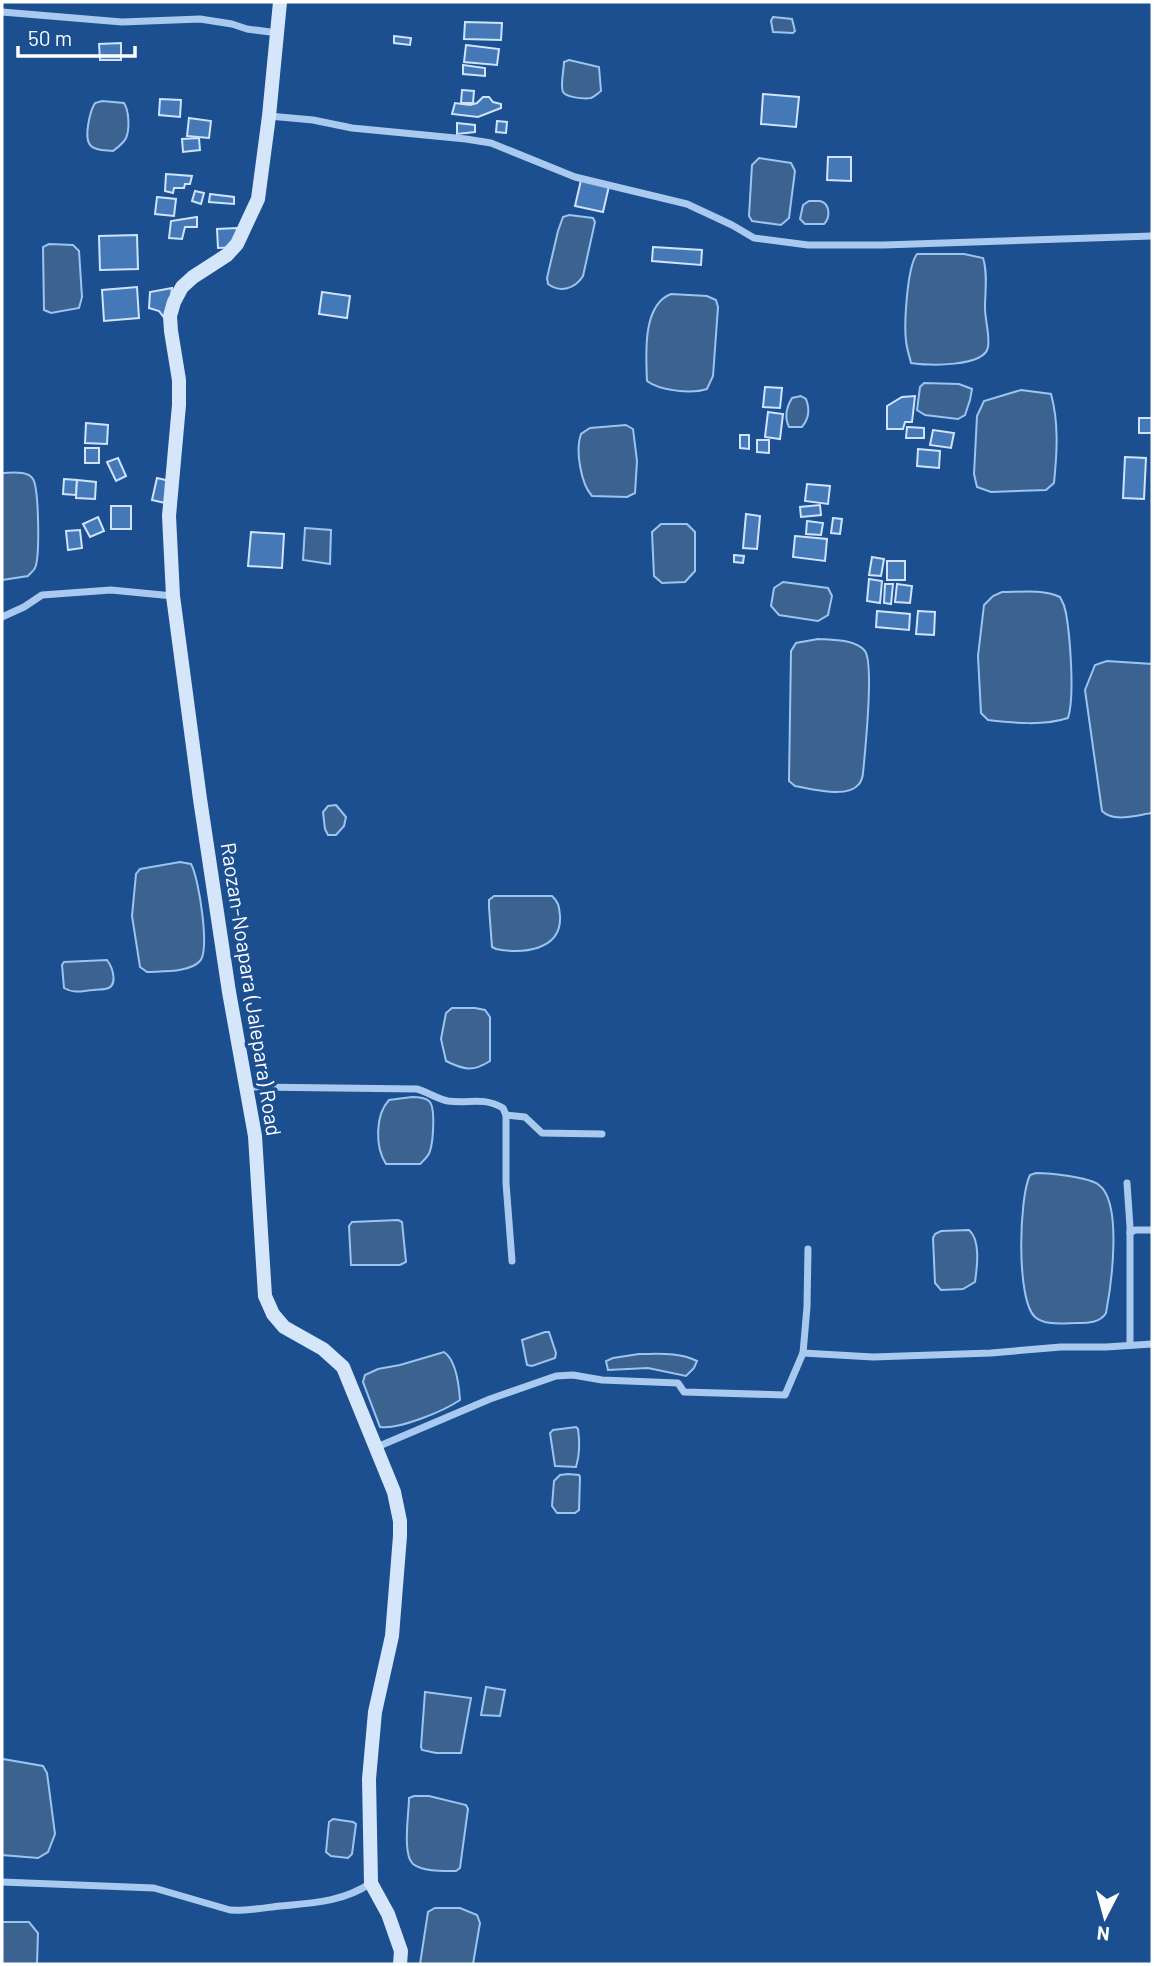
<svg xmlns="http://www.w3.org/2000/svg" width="1154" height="1966" font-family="Barlow,sans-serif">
	<rect width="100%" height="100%" fill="#1b4f8f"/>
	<g fill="#3c6290" stroke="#9cc4f0" stroke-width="2">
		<path d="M773 17 792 19 795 31 793 33 773 32 771 21Z"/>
		<path d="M569 60 599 67 601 91C597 94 596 96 591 98 585 99 567 98 563 92 560 85 564 70 564 62Z"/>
		<path d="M102 101 124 103C129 111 130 129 126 138 123 144 118 147 113 151 107 150 96 151 91 146 83 139 90 111 95 103Z"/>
		<path d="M759 158 791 163 795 171 789 218 781 225 752 221 749 216 752 165Z"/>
		<path d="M809 201C811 201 819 201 820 201 831 204 830 218 824 224H805L800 219 803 205Z"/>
		<path d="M569 215 593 218 595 222 583 276C575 289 560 293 548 284L547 278 558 231 563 217Z"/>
		<path d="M49 244 73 245 79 251 82 297 79 308 51 313 44 310 43 247Z"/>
		<path d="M917 254H964L983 258C988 273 985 292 985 308 985 320 990 335 988 347 985 367 927 366 911 363 910 358 908 353 907 347 903 329 907 267 917 254Z"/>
		<path d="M671 294 707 296 716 300 718 307 713 376 707 389C692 394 660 391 647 381 646 355 642 305 671 294Z"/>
		<path d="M924 383 959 384 972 389 970 400 965 415 958 419 925 415 917 410 920 387Z"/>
		<path d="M1021 390 1051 394C1059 423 1057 453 1054 483L1046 490 991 492 977 487 974 474 977 416 984 401Z"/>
		<path d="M801 396 806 399C810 410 809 418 802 427H789C784 417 786 408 792 398Z"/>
		<path d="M626 425 633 429 637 461 635 493 627 497 592 496C581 484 575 450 581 434L590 428Z"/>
		<path d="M2 473C11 473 28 470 33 479 39 489 40 558 35 568 34 571 30 573 28 576L2 580Z"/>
		<path d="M661 524H687L695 532V571L685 582 662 583 654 576 652 532Z"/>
		<path d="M305 528 331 530 330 564 303 560Z"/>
		<path d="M783 582 828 588 832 596 828 615 818 621 779 615 771 606 774 588Z"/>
		<path d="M1002 592C1021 592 1042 589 1060 597 1063 602 1065 607 1066 613 1070 636 1075 697 1068 718 1044 726 1013 723 988 720L981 713 978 656 984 605 993 596Z"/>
		<path d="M818 639C832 640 855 639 865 651 874 664 865 753 863 773 863 776 861 782 859 784 848 799 811 789 795 786L789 781 791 651 796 643Z"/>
		<path d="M1107 661 1152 664V813C1137 815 1114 823 1102 811L1085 690 1095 665Z"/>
		<path d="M336 805 346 817 344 826 336 835H328L325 829 323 812 328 806Z"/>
		<path d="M180 862 191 864C199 878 210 950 200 961 189 973 162 971 147 972L140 967 132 916 136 874 140 869Z"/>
		<path d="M494 896H552C559 902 559 907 560 916 562 951 522 954 496 949L492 947 489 907V900Z"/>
		<path d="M107 960C113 968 119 987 105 989 101 990 97 989 93 990 82 991 74 994 64 988L62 965 64 962Z"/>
		<path d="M452 1008H475L485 1010 490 1017V1061C473 1072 464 1070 446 1061L441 1039 446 1013Z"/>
		<path d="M412 1097C417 1097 424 1097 429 1101 436 1107 433 1142 430 1151 429 1156 424 1160 420 1164H386C375 1147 375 1115 389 1100Z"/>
		<path d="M1036 1173C1050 1173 1089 1177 1099 1185 1123 1203 1111 1287 1106 1313 1100 1323 1088 1323 1077 1323 1065 1323 1045 1326 1035 1317 1016 1300 1019 1197 1030 1175Z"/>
		<path d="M398 1220 402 1222 406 1262 400 1265H351L349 1226 352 1222Z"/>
		<path d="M969 1230C981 1240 977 1268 975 1282L963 1289 941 1290 935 1283 933 1238 935 1234 941 1231Z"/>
		<path d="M545 1332H549L556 1353 555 1358 532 1366 527 1365 522 1340Z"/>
		<path d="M444 1352C456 1360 459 1385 460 1400 444 1411 398 1430 380 1427L363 1382 365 1375 378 1369 400 1365Z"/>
		<path d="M639 1354C659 1354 679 1352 697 1361L694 1368 686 1376 648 1368 608 1370 606 1361 613 1358Z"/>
		<path d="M576 1427 578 1429C580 1442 580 1454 576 1467L555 1466 550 1433 553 1430Z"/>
		<path d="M568 1474 579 1475 580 1477 579 1510 575 1513H557L552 1506 554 1481 560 1475Z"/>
		<path d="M486 1687 505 1690 500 1716 481 1715Z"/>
		<path d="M425 1692 471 1698 461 1753H436L422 1750 421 1747Z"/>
		<path d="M3 1759 43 1766 47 1773 55 1834 48 1852 38 1858 2 1855V1761Z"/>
		<path d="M414 1796H429L466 1805 468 1809 460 1868 456 1871C444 1871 423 1872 413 1864 402 1854 409 1813 409 1798Z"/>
		<path d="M333 1819 353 1822 356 1824 352 1854 348 1858 331 1856 326 1852 329 1822Z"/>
		<path d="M435 1908H460L477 1915 480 1923 473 1964H420L428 1912Z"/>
		<path d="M2 1922H29L38 1933 37 1964H2Z"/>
	</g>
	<g fill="#4478b7" stroke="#cfe3fa" stroke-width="2">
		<path d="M465 22 502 23 501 40 464 39Z"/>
		<path d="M394 36 411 38 410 45 394 43Z"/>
		<path d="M121 43V60H100L99 44Z"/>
		<path d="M466 45 499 49 497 65 464 62Z"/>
		<path d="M463 65 485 68V76L463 74Z"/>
		<path d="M462 90 474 91 473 103H461Z"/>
		<path d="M763 94 799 97 796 127 761 124Z"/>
		<path d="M483 97H489L493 102 501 104V108L478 117 452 114 455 103 470 105 477 103Z"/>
		<path d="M160 99 181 100 180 117 159 115Z"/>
		<path d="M189 118 211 121 209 138 187 136Z"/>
		<path d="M497 121 507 122 506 133 496 132Z"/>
		<path d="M457 123 475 125V132L457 134Z"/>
		<path d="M199 138 200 150 183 152 182 139Z"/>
		<path d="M828 157H851V181L827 180Z"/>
		<path d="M166 174 192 176 190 184H185L184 188H174L173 193 165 191Z"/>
		<path d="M581 180 609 186 603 212 575 206Z"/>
		<path d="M195 191 204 193 201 204 192 201Z"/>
		<path d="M210 194 234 197V204L209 202Z"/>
		<path d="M157 197 176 199 174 216 155 214Z"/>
		<path d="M197 217V227H185L182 239 169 238 171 221Z"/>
		<path d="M237 228 238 247 218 248 217 229Z"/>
		<path d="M137 235 138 269 100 270 99 236Z"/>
		<path d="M653 247 702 250 701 265 652 261Z"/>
		<path d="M137 287 139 318 104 321 102 290Z"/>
		<path d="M172 288 168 317 165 319 159 311 149 308 150 292Z"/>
		<path d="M322 292 350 296 347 318 319 314Z"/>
		<path d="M765 387 782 388 780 408 763 407Z"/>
		<path d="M915 396 912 422H905L903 429H887V406L902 397Z"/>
		<path d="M768 412 783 414 780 439 765 437Z"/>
		<rect x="1139" y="418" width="13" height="15"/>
		<path d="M86 423 108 425 107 444 85 443Z"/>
		<path d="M907 427 924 428V438H906Z"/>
		<path d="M933 430 954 433 951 448 930 445Z"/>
		<path d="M740 435H749V449L740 448Z"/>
		<path d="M757 440H769V453L757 452Z"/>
		<rect x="85" y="448" width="14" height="15"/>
		<path d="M918 449 940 451 939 468 917 466Z"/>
		<path d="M1125 457 1146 458 1144 499 1123 498Z"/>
		<path d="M118 458 126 476 116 481 107 462Z"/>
		<path d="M157 478 170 481 165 503 152 500Z"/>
		<path d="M64 479 77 480 76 495 63 494Z"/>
		<path d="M77 480 96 482 95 499 76 498Z"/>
		<path d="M807 484 830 486 828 504 805 501Z"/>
		<path d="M820 505 821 515 801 517 800 507Z"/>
		<rect x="111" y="506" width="20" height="23"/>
		<path d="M746 514 760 516 757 549 743 548Z"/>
		<path d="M98 517 104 531 90 537 83 524Z"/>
		<path d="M833 518 842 519 840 534 831 533Z"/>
		<path d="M807 521 823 523 821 535 806 534Z"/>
		<path d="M80 530 82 548 68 550 66 531Z"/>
		<path d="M251 532 284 534 282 568 248 566Z"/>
		<path d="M795 536 827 539 825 561 793 557Z"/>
		<path d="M734 555 744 556 743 563 734 562Z"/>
		<path d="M872 557 884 559 881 576 869 575Z"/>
		<rect x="887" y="561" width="18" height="19"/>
		<path d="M869 579 882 581 880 603 867 601Z"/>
		<path d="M885 584H893L891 604 884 603Z"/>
		<path d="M897 584 912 586 910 603 895 602Z"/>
		<path d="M877 611 910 614 909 630 876 627Z"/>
		<path d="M918 611 935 612 934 635 916 634Z"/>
	</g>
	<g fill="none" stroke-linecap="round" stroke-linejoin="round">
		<g stroke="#a9c9ee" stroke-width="7">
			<path d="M2 12 122 22 200 19 232 24 247 29 278 33"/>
			<path d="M269 116 313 120 352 128 466 139 491 143 575 177 687 204 732 225 754 238 808 245H884L1152 236"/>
			<path d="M2 617 24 607 42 595 111 590 173 596"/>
			<path d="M247 1087 417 1089C428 1092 437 1099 448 1101 471 1104 481 1096 503 1108L506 1115V1183L512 1261"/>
			<path d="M506 1115 525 1117 542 1133 602 1134"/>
			<path d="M1127 1183 1130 1227V1345"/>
			<path d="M1130 1233 1135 1230H1152"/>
			<path d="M803 1353 807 1307 808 1249"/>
			<path d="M377 1447 490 1399 556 1376 573 1375 602 1380 678 1383 684 1392 785 1395 803 1353 873 1357 991 1353 1061 1347H1106L1152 1344"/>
			<path d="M2 1882 154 1888 230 1910C247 1911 263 1908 280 1906 312 1903 343 1902 371 1883"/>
		</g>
		<path stroke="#d6e6fa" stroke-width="14" d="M280 2 269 116 258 199 237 244 227 255 193 277 182 287 174 302 170 316 171 331 179 380V405L169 516 173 596 200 799 229 992 255 1136 265 1296 273 1314 284 1327 323 1349 343 1367 394 1492 400 1521V1536L392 1636 375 1712 369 1779 371 1883 388 1914 401 1951 400 1964"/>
	</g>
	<g text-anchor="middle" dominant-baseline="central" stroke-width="7" stroke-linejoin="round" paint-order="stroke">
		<g font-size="21" fill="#fff" stroke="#1b4f8f">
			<text transform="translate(252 989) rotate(81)">Raozan-Noapara (Jalepara) Road</text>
		</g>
	</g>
	<rect width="1154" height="1966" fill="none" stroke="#ffffff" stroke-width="7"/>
	<g transform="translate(1105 1917) rotate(186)" stroke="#1b4f8f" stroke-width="5" paint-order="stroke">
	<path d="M0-5L12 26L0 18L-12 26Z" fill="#ffffff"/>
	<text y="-10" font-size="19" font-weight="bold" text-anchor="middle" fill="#ffffff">N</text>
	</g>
	<path d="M18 46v10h117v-10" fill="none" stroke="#ffffff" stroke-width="3.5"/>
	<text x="28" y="46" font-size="21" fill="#ffffff" stroke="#1b4f8f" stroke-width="5" paint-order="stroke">50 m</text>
</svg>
